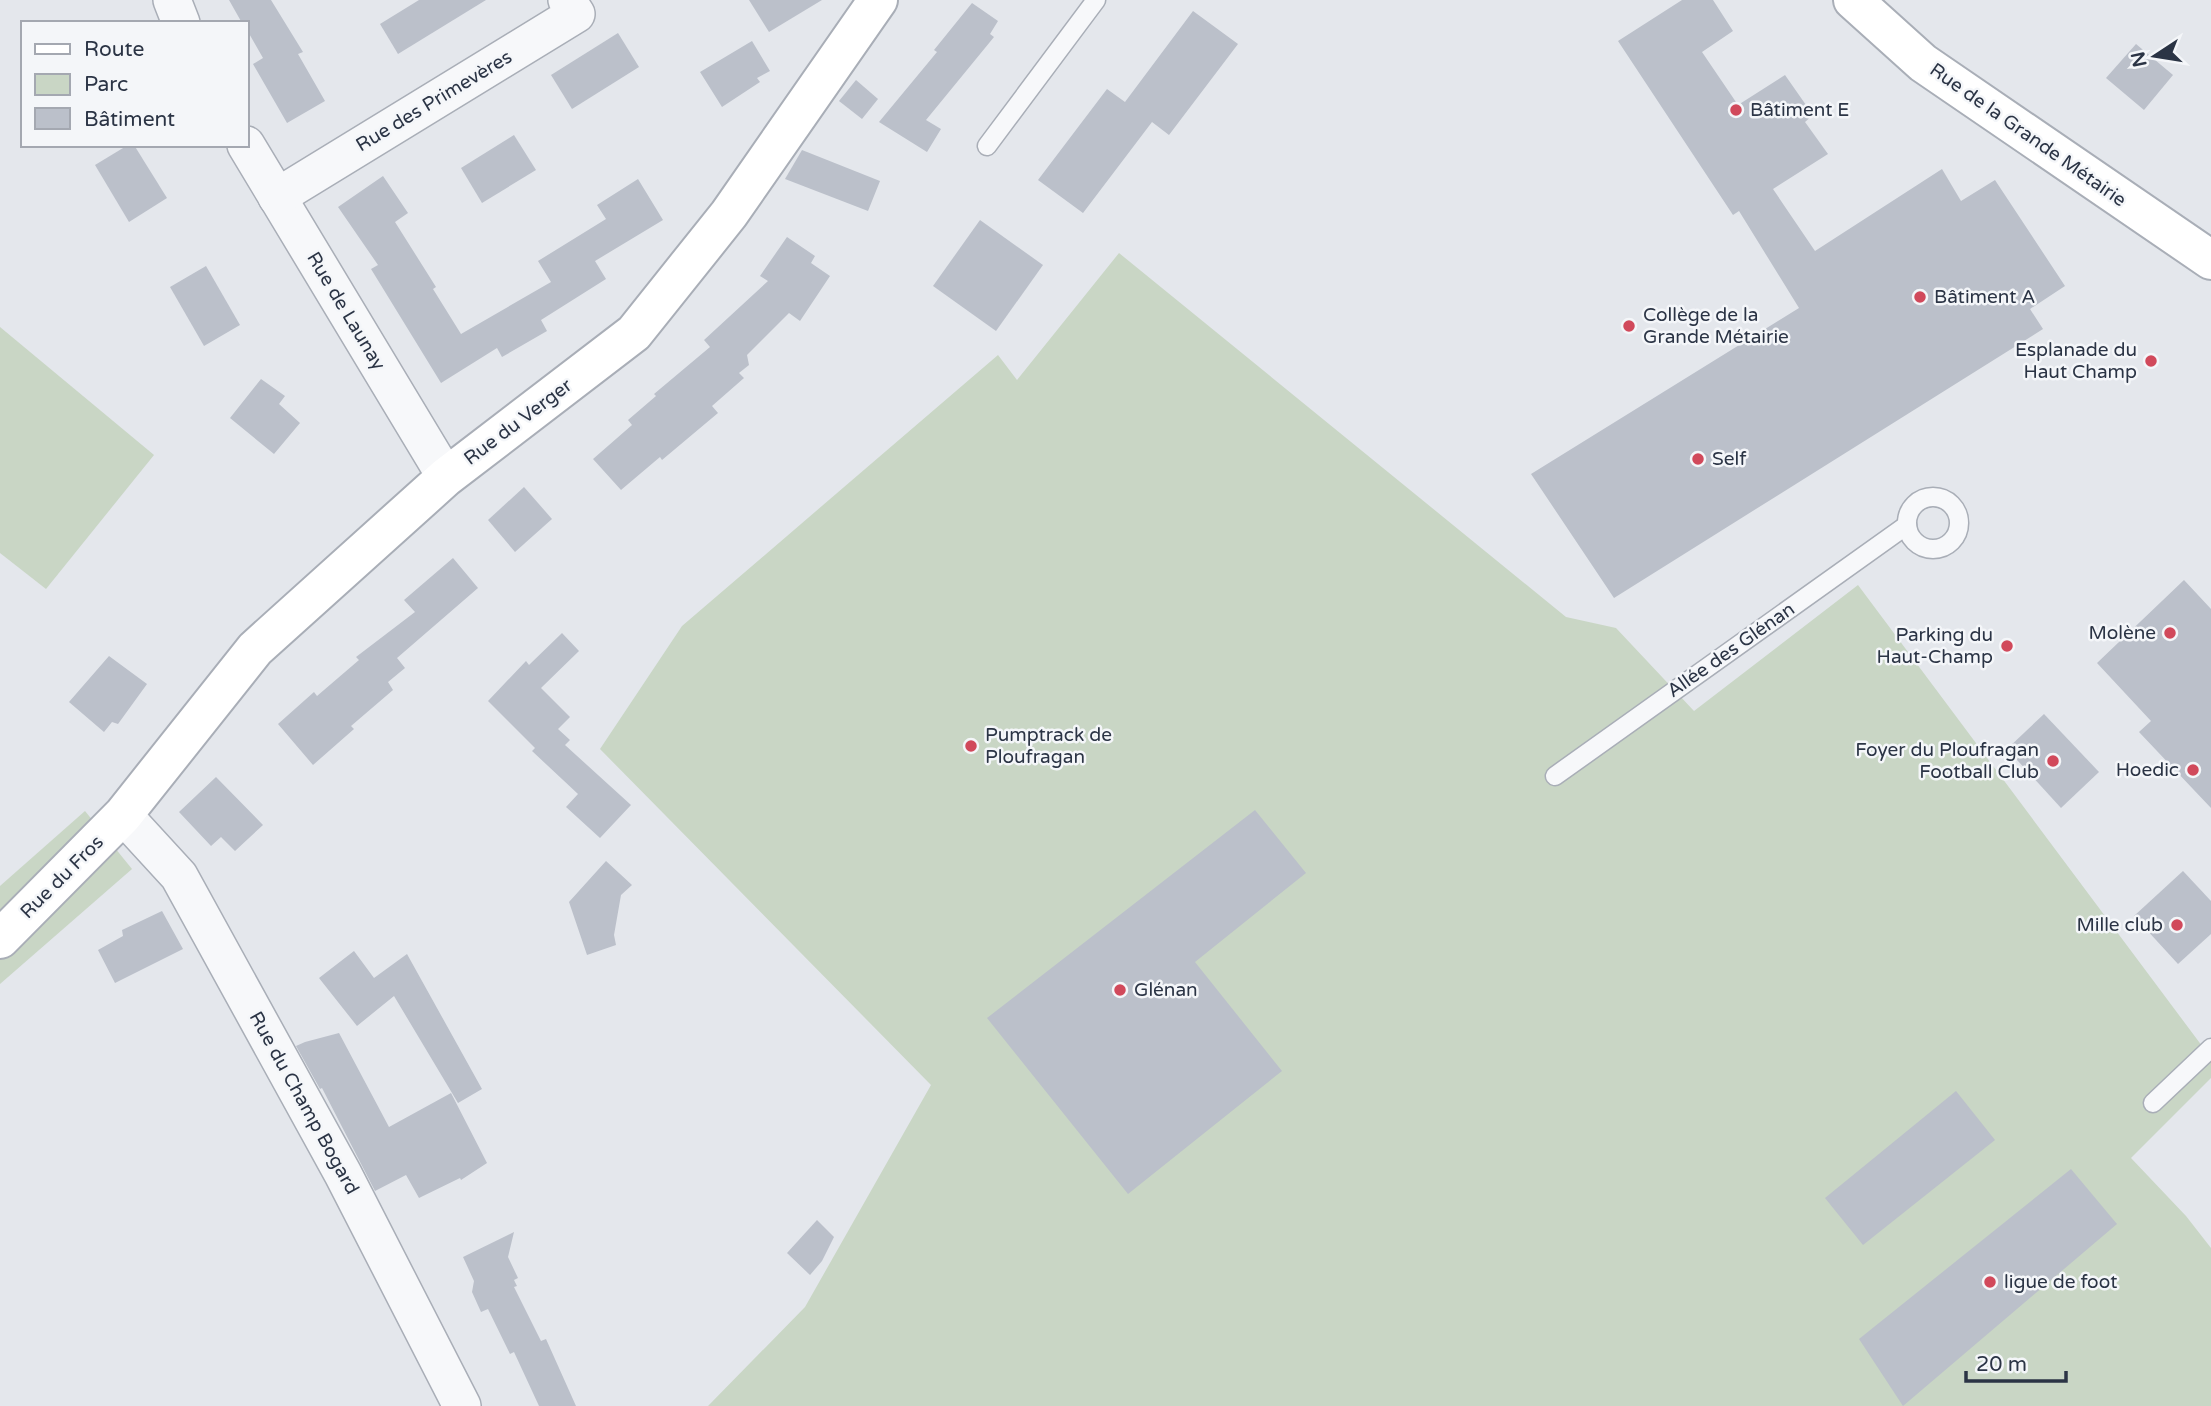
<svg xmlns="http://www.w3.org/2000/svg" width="2211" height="1406" font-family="'Varela Round',sans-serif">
	<rect width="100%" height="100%" fill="#e4e7ec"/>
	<g fill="#c9d6c5">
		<path d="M1119 253 1566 617 1616 628 1694 711 1858 585 2211 1058V1078L2131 1158 2186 1216 2211 1248V1406H708L805 1307 931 1085 600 749 682 626 998 355 1017 380Z"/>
		<path d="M0 327 154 455 46 589 0 553Z"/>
		<path d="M85 811 132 869 0 984V886Z"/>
	</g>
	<g fill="#bbc0ca">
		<path d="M229 0H271L303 52 298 54 325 101 287 123 253 64 263 58 247 30V23H242Z"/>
		<path d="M419 0H486L398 54 380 24Z"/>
		<path d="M749 0H822L769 32Z"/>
		<path d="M1682 0H1713L1733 31 1702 52 1738 105 1785 75 1813 115 1805 122 1828 154 1773 189 1815 251 1942 169 1961 201 1995 180 2065 286 2030 309 2043 329 1614 598 1531 474 1799 308 1739 211 1733 215 1618 41Z"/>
		<path d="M972 3 998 21 990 34 994 37 926 120 941 129 927 152 879 122 937 52 934 50Z"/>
		<path d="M1193 11 1238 44 1169 135 1152 122 1083 213 1038 180 1107 89 1125 102Z"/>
		<path d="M618 33 639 67 572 109 551 75Z"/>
		<path d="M752 41 770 71 757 78 760 82 722 107 700 72Z"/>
		<path d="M2136 44 2173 75 2144 110 2106 78Z"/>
		<path d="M856 80 878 99 862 119 839 101Z"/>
		<path d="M514 135 536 170 482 203 461 168Z"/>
		<path d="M128 145H134L167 198 129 222 95 165Z"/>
		<path d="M802 150 880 181 868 211 785 179Z"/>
		<path d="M383 176 408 213 395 222 436 287 433 289 461 334 551 282 538 261 606 219 597 205 638 179 663 220 595 261 606 279 541 320 547 331 502 357 497 348 441 383 371 269 378 265 338 207Z"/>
		<path d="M980 220 1043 265 996 331 933 286Z"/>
		<path d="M787 237 815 256 811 263 830 276 800 321 789 313 747 355 749 365 739 373 744 378 712 406 718 413 662 460 660 457 621 490 593 459 632 425 628 420 656 396 654 394 710 347 704 340 768 281 760 276Z"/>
		<path d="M206 266 240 325 204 346 170 287Z"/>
		<path d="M261 379 285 396 279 404 300 423 274 454 230 418Z"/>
		<path d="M524 487 552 519 515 552 488 520Z"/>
		<path d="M453 558 478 588 397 658 405 668 388 682 393 690 351 726 354 729 313 765 278 724 314 692 317 696 359 660 356 657 415 612 404 600Z"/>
		<path d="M2184 580 2211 609V808L2139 732 2151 721 2097 663Z"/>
		<path d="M562 633 579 651 541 688 570 717 558 729 570 740 565 745 631 805 600 838 566 807 578 794 532 751 535 748 488 701 526 661 529 665Z"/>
		<path d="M109 656 147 684 118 724 112 722 104 732 69 702Z"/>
		<path d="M2044 714 2099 772 2061 808 2007 749Z"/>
		<path d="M216 777 263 825 235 851 221 837 211 846 179 812Z"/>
		<path d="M1255 810 1306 873 1195 962 1282 1071 1128 1194 987 1018Z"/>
		<path d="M606 861 632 885 621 895 614 935 616 945 587 955 569 902Z"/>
		<path d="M2183 871 2211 901V934L2178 964 2134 916Z"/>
		<path d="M162 911 183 949 115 983 98 950 123 936 122 930Z"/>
		<path d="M354 951 374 978 407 954 482 1089 458 1103 394 996 357 1026 319 978Z"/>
		<path d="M339 1033 389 1127 451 1093 487 1163 461 1180 460 1178 419 1198 406 1175 375 1191 322 1088 320 1089 296 1046 305 1042Z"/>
		<path d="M1956 1091 1995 1140 1863 1245 1825 1198Z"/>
		<path d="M2071 1169 2117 1224 1903 1406 1859 1339Z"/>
		<path d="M817 1220 834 1237 822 1261 810 1275 787 1253Z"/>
		<path d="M514 1232 508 1257 518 1278 514 1280 517 1286 514 1287 541 1341 546 1339 576 1406H539L514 1352 510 1354 488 1309 481 1312 472 1292 474 1281 463 1257Z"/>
	</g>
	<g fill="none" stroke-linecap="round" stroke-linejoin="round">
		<defs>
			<g id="lane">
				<path d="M987 146 1096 0"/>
				<circle cx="1933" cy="523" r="26"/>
				<path d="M1555 776 1907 525"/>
				<path d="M2153 1103 2211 1048"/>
			</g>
			<g id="street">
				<path d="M172 0 181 23"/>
				<path d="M246 145 446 477"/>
				<path d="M277 197 576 14 567 0"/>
				<path d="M123 815 179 876 343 1174 462 1406"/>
			</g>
			<g id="secondary">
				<path d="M1853 0 1923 63 2211 260"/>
				<path d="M0 939 123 815 255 649 446 477 634 333 729 214 878 0"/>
			</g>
		</defs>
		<use href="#lane" stroke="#a9aeb7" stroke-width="21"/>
		<use href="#street" stroke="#a9aeb7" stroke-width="40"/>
		<use href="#secondary" stroke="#a9aeb7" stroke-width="42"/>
		<use href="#lane" stroke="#f7f8fa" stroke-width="18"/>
		<use href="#street" stroke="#f7f8fa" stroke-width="37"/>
		<use href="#secondary" stroke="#fff" stroke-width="38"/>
	</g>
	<g fill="#d1495b" stroke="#f4f6f9" stroke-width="2.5">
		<circle cx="1736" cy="110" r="7"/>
		<circle cx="1920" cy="297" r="7"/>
		<circle cx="1629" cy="326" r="7"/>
		<circle cx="2151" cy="361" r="7"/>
		<circle cx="1698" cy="459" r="7"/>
		<circle cx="2170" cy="633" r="7"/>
		<circle cx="2007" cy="646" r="7"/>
		<circle cx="971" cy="746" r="7"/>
		<circle cx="2053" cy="761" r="7"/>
		<circle cx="2193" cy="770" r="7"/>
		<circle cx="2177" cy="925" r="7"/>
		<circle cx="1120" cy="990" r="7"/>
		<circle cx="1990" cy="1282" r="7"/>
	</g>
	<g text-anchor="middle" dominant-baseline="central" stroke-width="5" stroke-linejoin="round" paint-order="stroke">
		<g font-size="19" fill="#2b3445" stroke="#f4f6f9">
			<text transform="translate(434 101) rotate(-31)">Rue des Primevères</text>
			<text transform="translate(2028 135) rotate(35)">Rue de la Grande Métairie</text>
			<text transform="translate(346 311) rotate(59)">Rue de Launay</text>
			<text transform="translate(518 422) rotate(-37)">Rue du Verger</text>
			<text transform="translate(1731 650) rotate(-35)">Allée des Glénan</text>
			<text transform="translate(62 877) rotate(-45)">Rue du Fros</text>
			<text transform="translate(304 1103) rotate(61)">Rue du Champ Bogard</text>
		</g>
		<g font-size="19" fill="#2b3445" stroke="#f4f6f9" text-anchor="start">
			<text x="1750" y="110">Bâtiment E</text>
			<text x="1934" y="297">Bâtiment A</text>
			<text x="1643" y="315">Collège de la<tspan x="1643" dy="22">Grande Métairie</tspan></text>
			<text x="2137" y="350" text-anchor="end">Esplanade du<tspan x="2137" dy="22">Haut Champ</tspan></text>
			<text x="1712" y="459">Self</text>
			<text x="2156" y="633" text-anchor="end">Molène</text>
			<text x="1993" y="635" text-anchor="end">Parking du<tspan x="1993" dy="22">Haut-Champ</tspan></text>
			<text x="985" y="735">Pumptrack de<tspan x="985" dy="22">Ploufragan</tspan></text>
			<text x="2039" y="750" text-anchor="end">Foyer du Ploufragan<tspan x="2039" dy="22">Football Club</tspan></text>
			<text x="2179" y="770" text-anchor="end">Hoedic</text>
			<text x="2163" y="925" text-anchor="end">Mille club</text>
			<text x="1134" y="990">Glénan</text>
			<text x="2004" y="1282">ligue de foot</text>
		</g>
	</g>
	<rect x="21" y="21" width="228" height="126" fill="#f4f6f9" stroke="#a4a8b1" stroke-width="2"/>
	<rect x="35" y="44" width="35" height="10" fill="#ffffff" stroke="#a4a8b1" stroke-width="2"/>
	<text x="84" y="56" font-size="21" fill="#2b3445">Route</text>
	<rect x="35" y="74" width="35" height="21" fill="#c9d6c5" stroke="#a4a8b1" stroke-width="2"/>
	<text x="84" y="91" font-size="21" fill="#2b3445">Parc</text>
	<rect x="35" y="108" width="35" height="21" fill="#bbc0ca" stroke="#a4a8b1" stroke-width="2"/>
	<text x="84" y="126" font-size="21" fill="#2b3445">Bâtiment</text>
	<g transform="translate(2155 56) rotate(258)" stroke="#f4f6f9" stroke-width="5" paint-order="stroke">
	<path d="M0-5L12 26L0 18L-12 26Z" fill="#2b3445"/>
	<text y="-10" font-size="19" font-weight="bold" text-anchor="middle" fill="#2b3445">N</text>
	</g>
	<path d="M1966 1371v10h100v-10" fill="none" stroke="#2b3445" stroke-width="3.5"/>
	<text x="1976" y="1371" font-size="21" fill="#2b3445" stroke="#f4f6f9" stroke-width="5" paint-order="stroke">20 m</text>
</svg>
